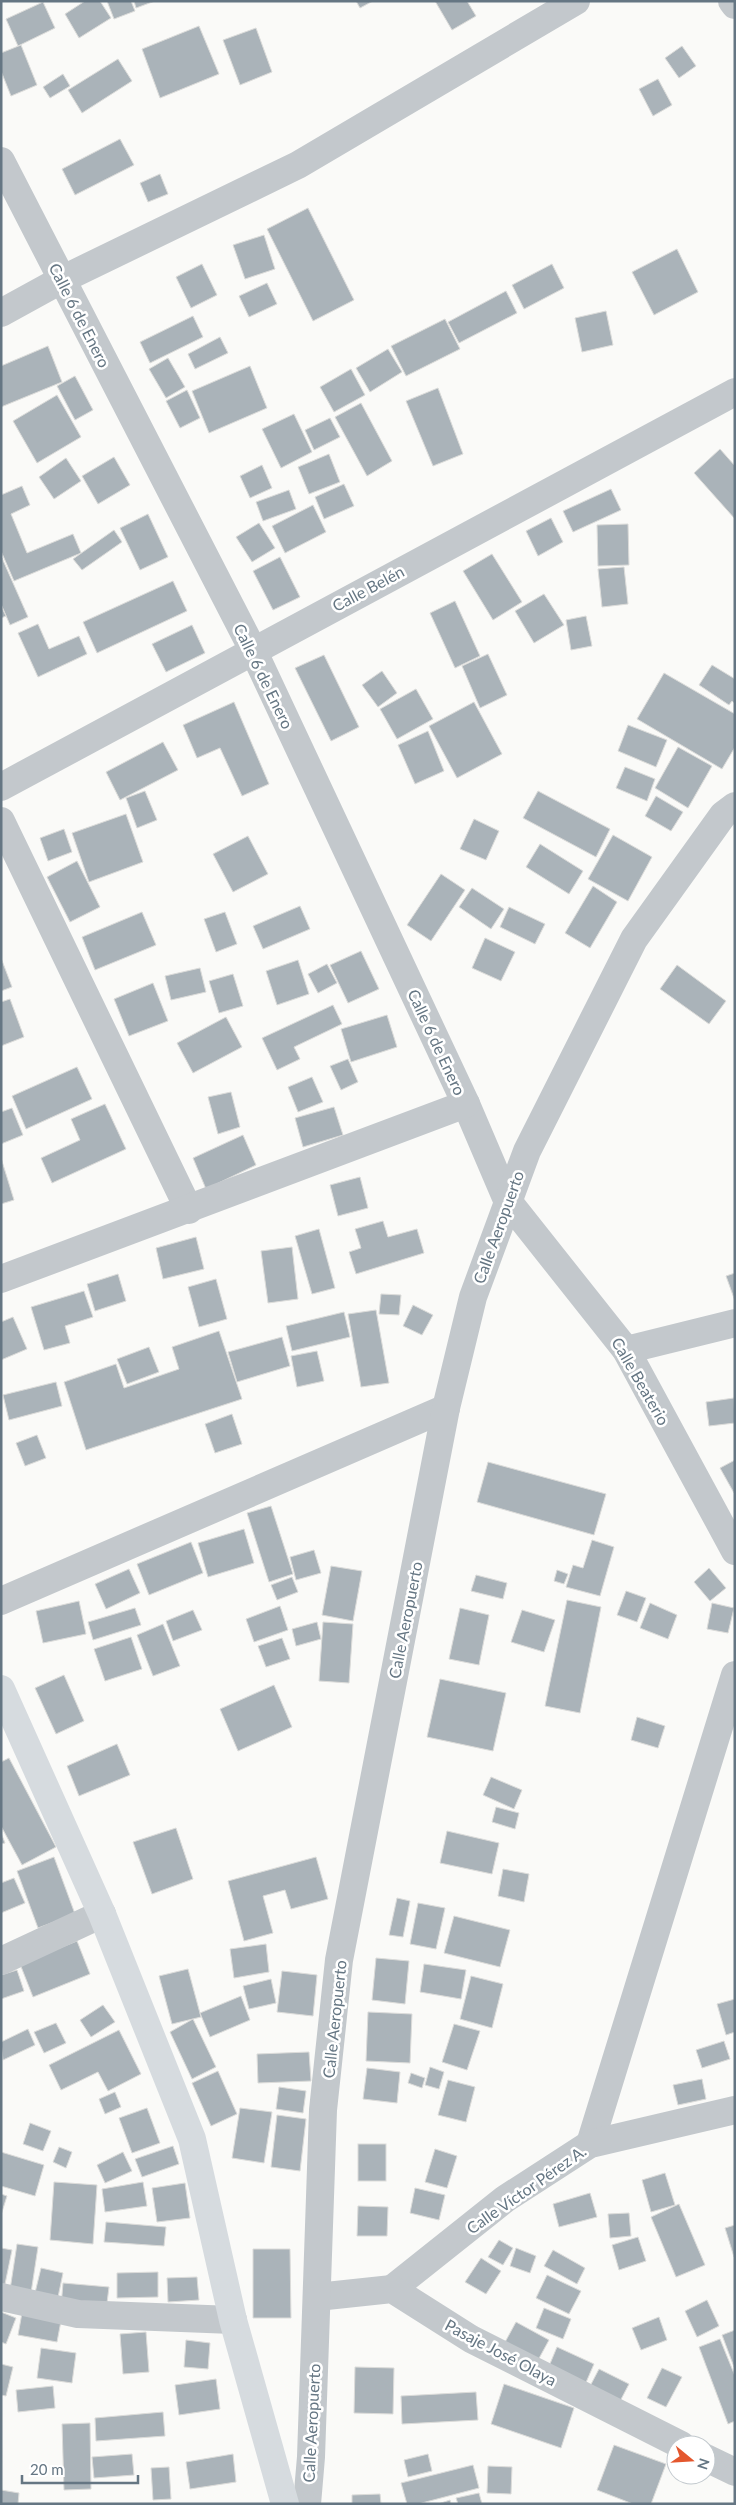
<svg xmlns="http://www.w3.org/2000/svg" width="736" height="2505" font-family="Lato,sans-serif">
	<rect width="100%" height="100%" fill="#fafaf8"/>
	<g fill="#aab3b9" stroke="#dcdcda">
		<path d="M85 1H100L111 18 79 38 65 14Z"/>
		<path d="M107 1H131L135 11 114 19Z"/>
		<path d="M134 1H155L136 8Z"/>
		<path d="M356 1H373L360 8Z"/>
		<path d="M435 1H467L476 16 452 30Z"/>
		<path d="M43 2 55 28 18 46 6 19Z"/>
		<path d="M199 26 219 74 160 98 142 49Z"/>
		<path d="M256 28 272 72 240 85 223 40Z"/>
		<path d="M21 45 37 85 11 96 1 71V53Z"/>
		<path d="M682 46 696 66 679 78 665 58Z"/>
		<path d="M118 59 132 81 82 113 68 90Z"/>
		<path d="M63 74 70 86 50 98 43 87Z"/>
		<path d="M658 79 672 105 653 116 639 89Z"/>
		<path d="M120 139 134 165 75 195 62 169Z"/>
		<path d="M160 174 168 194 148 202 140 183Z"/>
		<path d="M308 208 354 300 313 321 267 229Z"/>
		<path d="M264 235 275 269 245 279 233 245Z"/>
		<path d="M677 249 698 292 654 315 632 272Z"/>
		<path d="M202 264 217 295 191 308 176 277Z"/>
		<path d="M552 264 564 288 524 309 512 285Z"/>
		<path d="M267 283 277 304 249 317 239 296Z"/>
		<path d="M506 291 517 313 459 343 448 322Z"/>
		<path d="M606 311 613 345 582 352 575 318Z"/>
		<path d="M193 316 203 337 150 363 140 342Z"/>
		<path d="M445 319 460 349 406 376 391 346Z"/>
		<path d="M220 337 228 353 195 369 188 354Z"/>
		<path d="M48 346 62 382 1 407V366Z"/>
		<path d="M388 349 402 372 370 392 356 368Z"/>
		<path d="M168 358 185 387 166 398 149 369Z"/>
		<path d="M250 366 267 408 209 433 192 391Z"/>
		<path d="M351 369 365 395 334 412 320 387Z"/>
		<path d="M75 376 93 410 75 420 57 386Z"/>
		<path d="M438 388 463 454 433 466 406 401Z"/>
		<path d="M187 390 200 418 180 428 166 401Z"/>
		<path d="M57 395 81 437 37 463 13 421Z"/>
		<path d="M361 403 392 461 367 476 335 417Z"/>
		<path d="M294 414 312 452 281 468 262 429Z"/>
		<path d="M330 418 340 437 314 450 305 430Z"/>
		<path d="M720 449 735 466V519L694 473Z"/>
		<path d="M329 454 340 482 309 494 298 467Z"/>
		<path d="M114 457 130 485 98 504 82 476Z"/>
		<path d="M66 458 81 481 54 499 39 477Z"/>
		<path d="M262 465 272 488 250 498 240 476Z"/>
		<path d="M344 484 354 506 324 519 315 497Z"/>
		<path d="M22 486 30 505 11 514 27 553 73 534 81 553 14 581 1 551V495Z"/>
		<path d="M611 489 621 510 573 532 563 511Z"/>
		<path d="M289 490 296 509 263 521 256 502Z"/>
		<path d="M313 505 326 532 285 553 272 526Z"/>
		<path d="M148 514 168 557 140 570 120 528Z"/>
		<path d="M551 518 563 542 538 556 526 531Z"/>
		<path d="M259 523 275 548 252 562 236 537Z"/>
		<path d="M628 524 629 565 598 566 597 525Z"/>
		<path d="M114 530 122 542 82 570 73 559Z"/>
		<path d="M492 554 522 602 493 620 463 571Z"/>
		<path d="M280 557 300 597 273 610 253 571Z"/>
		<path d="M2 558 28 617 10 625 1 604Z"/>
		<path d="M624 567 628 604 602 607 598 569Z"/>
		<path d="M173 581 187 611 97 653 83 622Z"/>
		<path d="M544 594 564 625 534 643 515 611Z"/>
		<path d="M455 601 480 656 455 668 430 613Z"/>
		<path d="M1 606 6 616 1 618Z"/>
		<path d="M586 616 592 646 571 650 566 620Z"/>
		<path d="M38 624 49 649 79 636 87 654 38 677 18 633Z"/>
		<path d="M192 625 205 653 166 672 152 644Z"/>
		<path d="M488 654 507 695 480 708 462 666Z"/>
		<path d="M324 655 359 727 331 741 295 668Z"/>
		<path d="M712 665 735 679V704L732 701 729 705 699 685Z"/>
		<path d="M382 671 397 693 378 707 362 685Z"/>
		<path d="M664 673 735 714V747L722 769 637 719Z"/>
		<path d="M416 689 433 719 397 739 380 709Z"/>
		<path d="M234 702 269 784 242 796 220 748 197 758 183 725Z"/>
		<path d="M474 702 502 754 457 778 429 726Z"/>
		<path d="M628 725 667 740 656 767 618 751Z"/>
		<path d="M428 731 444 771 415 784 398 745Z"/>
		<path d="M163 742 178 770 120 800 106 772Z"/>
		<path d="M678 747 712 766 688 808 655 788Z"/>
		<path d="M625 767 655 779 647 801 616 788Z"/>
		<path d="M145 791 157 820 137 828 126 798Z"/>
		<path d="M538 791 610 829 596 857 523 818Z"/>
		<path d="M656 796 683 812 671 831 645 816Z"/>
		<path d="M126 814 143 862 89 882 72 833Z"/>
		<path d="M474 819 499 831 486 860 460 849Z"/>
		<path d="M64 829 72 852 48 861 40 838Z"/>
		<path d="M613 835 652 857 628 901 588 879Z"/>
		<path d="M248 836 268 874 233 892 213 854Z"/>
		<path d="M540 844 583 871 569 894 526 867Z"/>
		<path d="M77 861 100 907 70 922 47 877Z"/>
		<path d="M441 874 465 890 431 941 407 925Z"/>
		<path d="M593 886 617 902 590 948 565 933Z"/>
		<path d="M472 888 504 909 491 929 459 907Z"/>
		<path d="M300 906 310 929 263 949 253 926Z"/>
		<path d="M509 907 545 924 535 944 500 927Z"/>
		<path d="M142 912 156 945 95 970 82 937Z"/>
		<path d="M225 912 237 944 216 952 204 919Z"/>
		<path d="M485 938 515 952 501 981 472 968Z"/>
		<path d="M361 951 379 989 348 1003 330 965Z"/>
		<path d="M1 958 12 987 1 991Z"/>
		<path d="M298 960 309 994 277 1005 266 971Z"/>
		<path d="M327 964 337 983 318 993 308 974Z"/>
		<path d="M677 965 726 1001 709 1024 660 989Z"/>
		<path d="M200 968 206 992 171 1000 165 976Z"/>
		<path d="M233 974 243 1006 219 1013 209 981Z"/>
		<path d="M153 983 168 1021 129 1036 114 999Z"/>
		<path d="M10 999 24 1037 1 1046V1002Z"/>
		<path d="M333 1005 342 1024 294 1047 300 1059 277 1070 262 1038Z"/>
		<path d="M387 1015 397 1047 351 1062 341 1029Z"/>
		<path d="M226 1017 242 1047 193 1073 177 1043Z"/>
		<path d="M348 1059 358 1082 341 1090 330 1066Z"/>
		<path d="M77 1067 92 1099 26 1129 12 1096Z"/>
		<path d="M312 1077 323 1102 298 1112 288 1087Z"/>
		<path d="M231 1092 240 1127 218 1134 208 1097Z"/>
		<path d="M105 1104 126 1149 52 1183 41 1158 80 1140 71 1119Z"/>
		<path d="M334 1107 343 1135 303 1147 295 1118Z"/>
		<path d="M12 1108 23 1135 1 1144V1112Z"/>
		<path d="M243 1135 256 1165 206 1189 193 1158Z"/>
		<path d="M1 1158 14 1200 1 1204Z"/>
		<path d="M360 1177 368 1208 338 1216 330 1185Z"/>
		<path d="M383 1221 388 1237 417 1229 424 1253 356 1274 349 1252 361 1248 355 1229Z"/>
		<path d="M319 1229 335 1288 312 1294 295 1236Z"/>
		<path d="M196 1237 204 1269 163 1279 156 1248Z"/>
		<path d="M292 1247 298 1299 268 1303 261 1251Z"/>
		<path d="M735 1273V1301L726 1276Z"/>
		<path d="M118 1274 126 1301 95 1311 87 1284Z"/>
		<path d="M216 1279 227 1319 199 1327 188 1287Z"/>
		<path d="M84 1291 93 1317 65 1326 70 1343 44 1350 31 1307Z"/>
		<path d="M381 1294 401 1295 399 1315 379 1314Z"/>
		<path d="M413 1305 433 1315 422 1335 403 1326Z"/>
		<path d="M376 1310 389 1383 361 1387 348 1314Z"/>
		<path d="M344 1312 350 1337 292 1351 286 1326Z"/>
		<path d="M13 1317 27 1349 1 1360V1322Z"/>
		<path d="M219 1331 242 1399 86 1450 64 1382 116 1364 124 1388 179 1369 172 1347Z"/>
		<path d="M282 1337 290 1366 237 1382 228 1352Z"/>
		<path d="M149 1347 159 1372 127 1384 117 1359Z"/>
		<path d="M317 1351 324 1381 297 1387 291 1356Z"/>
		<path d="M56 1382 62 1406 9 1420 3 1395Z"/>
		<path d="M734 1398 735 1423 709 1426 706 1402Z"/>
		<path d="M232 1414 242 1444 215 1453 205 1424Z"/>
		<path d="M37 1435 46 1458 25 1466 16 1443Z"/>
		<path d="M735 1460V1493H734L720 1468Z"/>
		<path d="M488 1462 606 1494 594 1535 477 1502Z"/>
		<path d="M271 1506 293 1574 269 1582 247 1513Z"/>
		<path d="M244 1529 254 1563 208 1577 198 1543Z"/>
		<path d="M592 1540 614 1547 600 1596 566 1587 573 1565 583 1568Z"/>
		<path d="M191 1542 203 1573 149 1595 137 1564Z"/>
		<path d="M314 1550 321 1573 296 1580 290 1557Z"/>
		<path d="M331 1566 362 1571 353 1621 322 1615Z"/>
		<path d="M709 1568 726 1588 710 1601 694 1582Z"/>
		<path d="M129 1569 140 1593 106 1609 95 1584Z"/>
		<path d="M557 1570 568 1574 564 1584 554 1581Z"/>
		<path d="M476 1575 507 1583 503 1599 471 1591Z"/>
		<path d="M292 1577 298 1592 277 1600 271 1585Z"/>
		<path d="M626 1591 646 1598 637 1622 617 1615Z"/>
		<path d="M567 1600 601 1607 580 1713 545 1706Z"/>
		<path d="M79 1601 86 1634 43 1643 36 1611Z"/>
		<path d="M650 1603 677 1615 668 1639 640 1628Z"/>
		<path d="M712 1603 734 1608 728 1633 707 1629Z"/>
		<path d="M280 1606 288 1630 254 1642 246 1619Z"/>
		<path d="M135 1608 141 1625 93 1640 88 1622Z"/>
		<path d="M460 1608 489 1615 479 1665 449 1659Z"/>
		<path d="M193 1610 202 1630 173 1641 166 1621Z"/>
		<path d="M522 1610 555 1620 544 1652 511 1642Z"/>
		<path d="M317 1622 321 1639 296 1646 292 1629Z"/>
		<path d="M323 1622 353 1624 349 1683 319 1681Z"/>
		<path d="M163 1624 180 1666 153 1676 137 1635Z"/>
		<path d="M131 1637 142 1669 105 1681 94 1649Z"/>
		<path d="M282 1638 290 1659 266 1667 258 1646Z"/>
		<path d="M64 1675 84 1721 56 1734 35 1688Z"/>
		<path d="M440 1679 506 1693 493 1751 427 1737Z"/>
		<path d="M274 1685 292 1727 238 1751 220 1709Z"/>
		<path d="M637 1717 665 1726 658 1748 631 1740Z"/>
		<path d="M117 1744 130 1775 79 1796 67 1766Z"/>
		<path d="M9 1758 56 1847 22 1865 1 1826V1762Z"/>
		<path d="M491 1777 522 1790 514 1809 483 1795Z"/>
		<path d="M496 1807 519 1813 515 1829 492 1822Z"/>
		<path d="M176 1828 193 1879 152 1894 133 1842Z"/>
		<path d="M447 1831 499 1843 492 1874 440 1863Z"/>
		<path d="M1 1833 5 1843 1 1844Z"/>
		<path d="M54 1857 75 1914 38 1928 17 1871Z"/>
		<path d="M316 1857 328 1899 291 1909 285 1890 263 1896 273 1933 244 1941 228 1881Z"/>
		<path d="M503 1869 529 1874 524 1902 498 1896Z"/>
		<path d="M14 1878 25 1903 1 1913V1883Z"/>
		<path d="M397 1898 410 1901 403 1937 389 1935Z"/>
		<path d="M418 1903 445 1908 436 1949 410 1944Z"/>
		<path d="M454 1916 510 1930 500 1967 444 1953Z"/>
		<path d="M77 1941 90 1974 33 1997 20 1964Z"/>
		<path d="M266 1944 269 1972 234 1978 230 1949Z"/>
		<path d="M376 1958 409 1961 405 2004 372 2000Z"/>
		<path d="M424 1964 466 1970 461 1999 420 1992Z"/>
		<path d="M188 1969 201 2017 172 2024 159 1976Z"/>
		<path d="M17 1970 24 1991 1 1999V1975Z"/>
		<path d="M282 1971 317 1975 313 2016 277 2012Z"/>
		<path d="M471 1976 503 1984 492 2028 460 2019Z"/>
		<path d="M271 1979 276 2003 249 2009 243 1986Z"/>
		<path d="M241 1996 250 2020 210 2037 200 2013Z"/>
		<path d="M735 1999V2032L726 2035 717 2004Z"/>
		<path d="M103 2005 115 2022 91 2037 80 2020Z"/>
		<path d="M368 2012 412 2014 410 2063 366 2061Z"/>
		<path d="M193 2019 216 2067 192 2079 170 2032Z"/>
		<path d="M56 2023 66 2043 44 2053 34 2032Z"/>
		<path d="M454 2024 480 2031 467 2070 442 2062Z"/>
		<path d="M28 2029 35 2045 3 2060 1 2042Z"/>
		<path d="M119 2030 141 2074 108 2091 98 2072 61 2090 49 2065Z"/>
		<path d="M724 2041 730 2059 702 2068 696 2050Z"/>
		<path d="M309 2052 311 2081 258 2083 257 2054Z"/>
		<path d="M430 2067 444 2072 439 2089 425 2085Z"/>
		<path d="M367 2068 400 2072 397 2103 363 2099Z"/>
		<path d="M218 2071 237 2114 211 2126 192 2083Z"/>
		<path d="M411 2073 425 2078 422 2088 408 2083Z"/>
		<path d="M702 2079 706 2099 678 2105 673 2085Z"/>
		<path d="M448 2080 475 2087 466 2122 438 2115Z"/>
		<path d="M279 2087 306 2091 303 2113 276 2109Z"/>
		<path d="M115 2092 121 2107 105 2114 99 2099Z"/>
		<path d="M147 2108 160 2143 132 2153 119 2118Z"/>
		<path d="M240 2108 272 2112 264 2163 232 2158Z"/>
		<path d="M277 2115 306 2119 300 2171 271 2167Z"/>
		<path d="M30 2123 51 2131 43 2151 23 2144Z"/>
		<rect x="358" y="2144" width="28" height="37"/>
		<path d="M173 2146 179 2164 142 2177 135 2159Z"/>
		<path d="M59 2147 72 2152 66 2168 53 2162Z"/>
		<path d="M435 2149 457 2156 447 2188 425 2182Z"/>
		<path d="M1 2152 44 2165 35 2196 1 2186Z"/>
		<path d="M123 2152 132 2171 105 2183 97 2165Z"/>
		<path d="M665 2173 675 2205 651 2212 642 2180Z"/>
		<path d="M54 2182 97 2185 93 2244 50 2240Z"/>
		<path d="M143 2182 147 2206 105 2212 102 2189Z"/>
		<path d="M185 2183 190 2218 157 2222 152 2188Z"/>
		<path d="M415 2188 445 2195 439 2220 410 2213Z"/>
		<path d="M590 2193 597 2217 559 2227 553 2204Z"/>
		<path d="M1 2194 7 2196 1 2215Z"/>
		<path d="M679 2204 705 2265 676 2277 651 2217Z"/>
		<path d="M358 2206 388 2207 387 2236H357Z"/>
		<path d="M629 2213 631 2236 610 2238 608 2214Z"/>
		<path d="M106 2222 166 2227 164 2246 104 2242Z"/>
		<path d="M735 2225V2256L734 2257 725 2228Z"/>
		<path d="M638 2237 646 2261 619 2270 612 2245Z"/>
		<path d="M499 2240 513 2248 503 2265 488 2257Z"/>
		<path d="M17 2244 38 2247 31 2293 10 2290Z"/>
		<path d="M1 2248 12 2250 4 2289H1Z"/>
		<path d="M516 2248 536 2256 530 2273 510 2266Z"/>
		<path d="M253 2249H290L291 2318H253Z"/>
		<path d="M553 2250 585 2268 577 2284 544 2266Z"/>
		<path d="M481 2258 501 2271 486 2294 465 2282Z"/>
		<path d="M41 2268 63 2273 57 2302 34 2297Z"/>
		<path d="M158 2272V2297L117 2298V2273Z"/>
		<path d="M547 2275 581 2291 569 2314 536 2298Z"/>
		<path d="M197 2277 199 2300 168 2302 167 2278Z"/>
		<path d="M63 2283 109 2287 106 2311 61 2307Z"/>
		<path d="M707 2300 719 2326 697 2337 685 2311Z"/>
		<path d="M544 2308 571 2319 563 2339 536 2328Z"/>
		<path d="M1 2312 16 2318 6 2344 1 2342Z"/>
		<path d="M22 2313 61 2321 57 2342 18 2335Z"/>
		<path d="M659 2317 667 2340 641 2350 632 2328Z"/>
		<path d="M516 2322 549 2340 537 2362 504 2344Z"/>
		<path d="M735 2330V2366L734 2367 722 2335Z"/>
		<path d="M146 2332 149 2372 123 2374 120 2334Z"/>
		<path d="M720 2339 735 2376V2421L728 2424 699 2347Z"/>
		<path d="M186 2340 210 2343 208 2369 184 2367Z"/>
		<path d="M557 2347 594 2364 584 2387 547 2371Z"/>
		<path d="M41 2348 76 2353 72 2383 37 2378Z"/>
		<path d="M1 2364 13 2367 6 2396 1 2395Z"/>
		<path d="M355 2367 394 2368 393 2414 354 2413Z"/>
		<path d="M662 2368 682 2377 666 2407 647 2398Z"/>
		<path d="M599 2369 629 2384 617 2407 587 2392Z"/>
		<path d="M216 2379 220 2409 179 2415 175 2385Z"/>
		<path d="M504 2384 574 2408 561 2448 491 2424Z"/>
		<path d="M53 2386 55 2408 18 2412 16 2390Z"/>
		<path d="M476 2392 478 2420 402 2424 401 2396Z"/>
		<path d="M163 2412 165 2436 96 2441 95 2418Z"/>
		<path d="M90 2423 91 2489 64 2490 62 2424Z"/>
		<path d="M614 2445 666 2464 651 2504H633L597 2490Z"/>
		<path d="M132 2454 134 2475 94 2478 92 2457Z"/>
		<path d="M233 2454 236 2482 190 2489 186 2462Z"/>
		<path d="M428 2454 432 2471 408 2477 404 2460Z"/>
		<path d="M473 2465 479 2488 418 2504H407L401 2483Z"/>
		<path d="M488 2466 512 2467 511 2494 487 2493Z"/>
		<path d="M169 2467 171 2499 153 2500 151 2468Z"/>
		<path d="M1 2490 19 2493 18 2504H1Z"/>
		<path d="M479 2493 482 2504H458L456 2498Z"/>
		<path d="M380 2494 381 2504H352V2495Z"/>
		<path d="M450 2500 451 2504H438Z"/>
	</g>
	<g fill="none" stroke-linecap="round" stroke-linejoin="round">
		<g stroke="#c3c8cc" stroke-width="28">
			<path d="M732 1 735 5"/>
			<path d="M1 161 253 650 466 1104 507 1200 626 1350 735 1551"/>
			<path d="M1 313 61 280 298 165 576 1"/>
			<path d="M1 787 735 392"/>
			<path d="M1 821 189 1210"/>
			<path d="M1 1279 466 1104"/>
			<path d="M626 1350 735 1323"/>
			<path d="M1 1601 446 1408"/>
			<path d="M1 1961 102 1914"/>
			<path d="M590 2144 735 1675"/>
			<path d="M392 2289 505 2199 590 2144 735 2110"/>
			<path d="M1 2297 78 2314 233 2320"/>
			<path d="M317 2297 392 2289 471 2339 681 2445"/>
			<path d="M706 2458 735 2472"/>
			<path d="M307 2504 311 2457 323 2110 339 1960 446 1408 473 1297 527 1151 634 939 723 815 735 806"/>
		</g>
		<path stroke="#d6dbdf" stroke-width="28" d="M1 1689 102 1914 192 2139 233 2320 285 2504"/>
	</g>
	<g text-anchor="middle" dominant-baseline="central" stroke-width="5" stroke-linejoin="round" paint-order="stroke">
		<g font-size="16" fill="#657683" stroke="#fff">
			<text transform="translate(80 315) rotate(63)">Calle 6 de Enero</text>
			<text transform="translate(368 588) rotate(-28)">Calle Belén</text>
			<text transform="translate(264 676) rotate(64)">Calle 6 de Enero</text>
			<text transform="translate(437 1042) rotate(65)">Calle 6 de Enero</text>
			<text transform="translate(498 1227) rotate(-70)">Calle Aeropuerto</text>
			<text transform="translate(641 1381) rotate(60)">Calle Beaterio</text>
			<text transform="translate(405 1620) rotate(-79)">Calle Aeropuerto</text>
			<text transform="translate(334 2019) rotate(-84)">Calle Aeropuerto</text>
			<text transform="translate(526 2189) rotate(-35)">Calle Víctor Pérez A.</text>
			<text transform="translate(501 2352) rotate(28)">Pasaje José Olaya</text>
			<text transform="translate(311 2423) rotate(-87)">Calle Aeropuerto</text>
		</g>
	</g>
	<rect width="736" height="2505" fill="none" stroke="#657683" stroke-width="5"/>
	<g transform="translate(691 2460) rotate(108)"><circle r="24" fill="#ffffff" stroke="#c1c8cd"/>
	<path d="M0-4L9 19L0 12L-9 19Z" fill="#e4572e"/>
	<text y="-8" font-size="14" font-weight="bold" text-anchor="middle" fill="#657683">N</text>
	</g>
	<path d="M22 2475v8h116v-8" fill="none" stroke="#657683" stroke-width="2.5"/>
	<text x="30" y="2475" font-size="15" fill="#657683" stroke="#ffffff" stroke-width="4" paint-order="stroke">20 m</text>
</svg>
